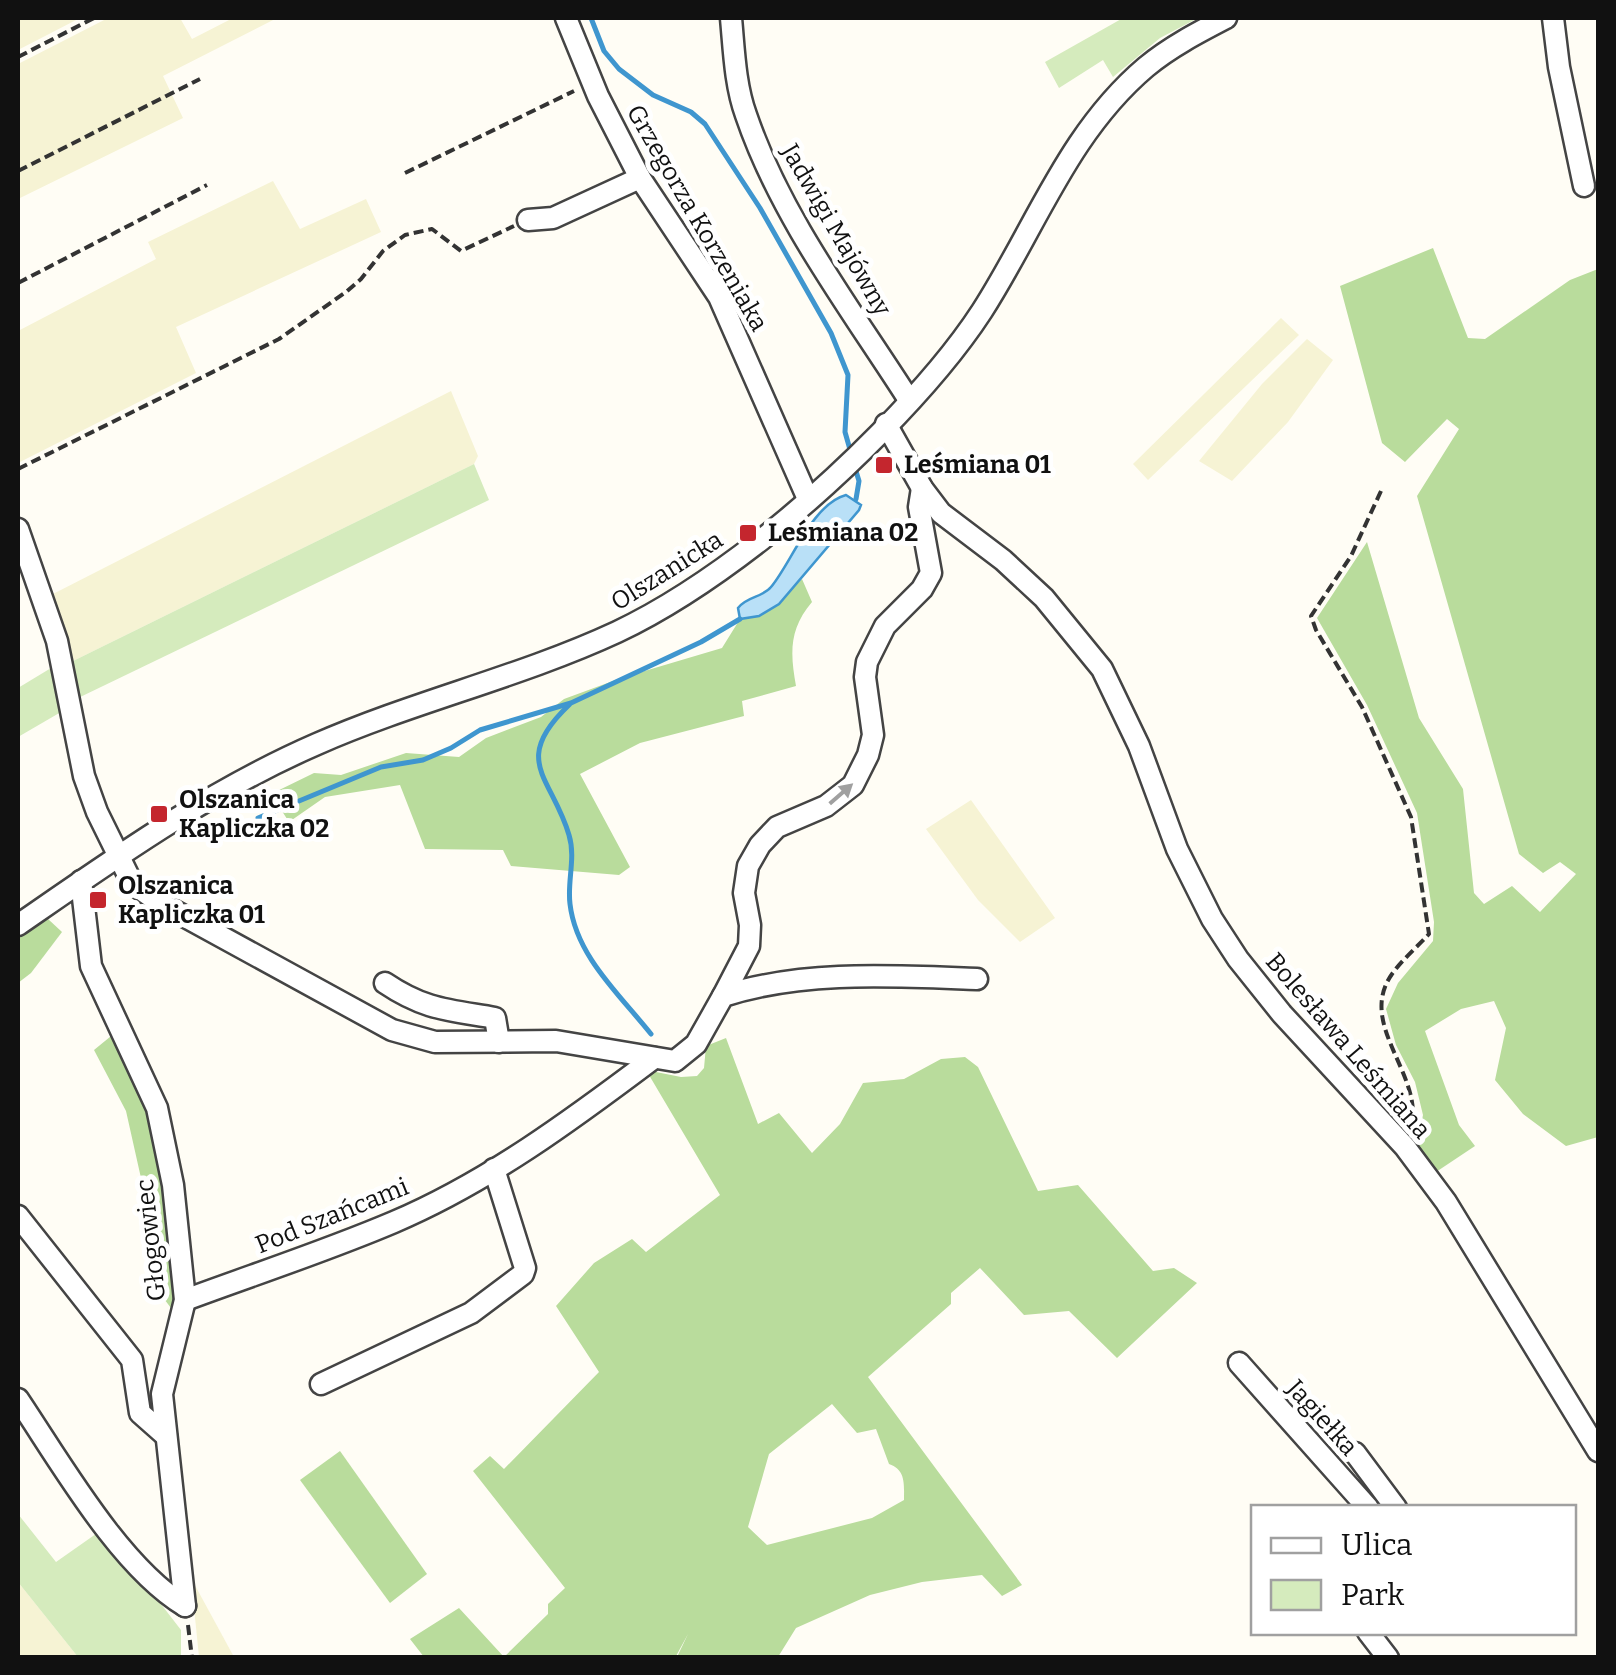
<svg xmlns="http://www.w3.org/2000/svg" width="1616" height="1675" font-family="Bitter,serif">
	<rect width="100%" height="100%" fill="#fffdf5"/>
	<g fill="#f6f3d4">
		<path d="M18 18H80L18 50Z"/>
		<path d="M108 18H180L192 39 233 18H277L163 76 183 118 18 199V64Z"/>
		<path d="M273 181 300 229 366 199 381 232 176 327 196 373 18 463V331L156 259 148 242Z"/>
		<path d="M1281 318 1299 335 1148 480 1133 464Z"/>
		<path d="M1307 339 1333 360 1288 422 1232 481 1199 461 1262 384Z"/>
		<path d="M451 391 478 456 474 464 69 663 51 595Z"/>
		<path d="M971 800 1055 918 1020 942 978 900 926 829Z"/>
		<path d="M191 1578 234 1657H199Z"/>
		<path d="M18 1582 78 1657H18Z"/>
	</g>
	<g fill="#d5ebbd">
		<path d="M1123 18H1198L1160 38 1113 77 1103 60 1059 88 1045 62Z"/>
		<path d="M474 464 489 500 74 700 69 663Z"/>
		<path d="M56 665 61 712 18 737V688Z"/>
		<path d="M18 1514 56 1562 103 1529 181 1630V1657H78L18 1582Z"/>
	</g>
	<g fill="#b9dc9c" fill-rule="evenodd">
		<path d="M1433 248 1468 338 1485 339 1570 280 1598 269V1137L1566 1146 1523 1114 1495 1080 1506 1028 1494 1001 1461 1009 1425 1031 1459 1125 1475 1146 1436 1172 1417 1145 1423 1115 1415 1082 1396 1045 1386 1009 1398 983 1433 941 1434 922 1417 813 1367 705 1317 618 1367 542 1419 718 1463 789 1474 893 1484 904 1512 886 1540 912 1576 874 1560 862 1543 873 1519 854 1417 496 1459 429 1447 419 1405 462 1382 443 1340 286Z"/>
		<path d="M802 579 812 602C789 629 790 653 796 686L742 701 744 716 640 743 580 774 630 867 619 875 511 866 503 850 425 849 400 785 325 797 289 822 271 794 314 773 341 775 406 753 459 757 486 738 541 717 564 699 621 678 722 648 740 619 769 611Z"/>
		<path d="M48 919 62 932 31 973 18 983V938Z"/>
		<path d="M116 1032 160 1097 193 1293 174 1312 152 1283 143 1187 126 1111 94 1050Z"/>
		<path d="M726 1038 758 1124 779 1113 812 1153 840 1124 863 1083 904 1079 941 1059 965 1057 978 1067 1038 1191 1078 1185 1153 1271 1174 1268 1197 1283 1117 1358 1069 1311 1024 1315 980 1268 951 1293V1304L868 1377 1022 1585 1002 1596 982 1575 922 1582 870 1595 796 1628 778 1657H677L688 1634 675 1658 424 1657 410 1639 459 1608 504 1657 548 1614V1604L565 1588 473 1471 490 1456 504 1469 599 1372 556 1306 594 1263 632 1239 646 1252 720 1195 646 1070 681 1077 697 1076 704 1068 706 1046ZM832 1404 857 1433 876 1429 889 1464C906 1470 904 1484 904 1500L872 1518 767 1545 748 1527 769 1454Z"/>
		<path d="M340 1451 427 1574 390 1603 300 1480Z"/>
	</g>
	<path fill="#b9e0f7" stroke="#3f96cf" stroke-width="2.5" d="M846 495 861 505 859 510 779 604 759 616 740 619 738 608C747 596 762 598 771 587 792 562 812 504 846 495Z"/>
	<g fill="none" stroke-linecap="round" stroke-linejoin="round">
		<g stroke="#3f96cf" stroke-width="5">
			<path d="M591 18 604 51 619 69 653 95 691 112 705 124 760 208 831 333 848 375 845 432 851 453"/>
			<path d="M855 468 859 481 856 499"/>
			<path d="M569 705C510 761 552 777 569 835 576 858 567 881 570 904 576 956 620 995 651 1034"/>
			<path d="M258 818 381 767 423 760 451 748 480 730 571 703 701 642 740 619"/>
		</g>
		<defs>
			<g id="minor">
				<path d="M566 18 598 96 640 178 719 297 808 499"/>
				<path d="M731 18C734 50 735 85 746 115 781 218 851 309 909 400"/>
				<path d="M1553 18 1559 67 1584 186"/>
				<path d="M528 220 553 218 640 178"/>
				<path d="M886 424 922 488 941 513 1003 560 1044 598 1102 669 1139 746 1177 849 1212 919 1238 959 1282 1014 1405 1147 1446 1202 1598 1451"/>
				<path d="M18 529 57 641 84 776 97 812 132 883 160 903 392 1030 435 1042 556 1041 675 1061 696 1044 723 996C803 970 894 976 977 979"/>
				<path d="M81 881 91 966 157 1108 173 1185 185 1300 162 1394 185 1606"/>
				<path d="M18 925C115 858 209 791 317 744 415 701 520 677 617 632 668 608 716 575 761 540 834 483 932 388 982 311 1036 227 1068 133 1146 67 1170 47 1199 32 1226 18"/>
				<path d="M385 983C425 1010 449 1010 495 1018L499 1042"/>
				<path d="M723 996 749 946 750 925 744 893 748 866 760 845 777 827 826 806 853 785 868 755 873 735 865 677 867 662 885 626 922 589 931 573 919 507 922 488"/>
				<path d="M18 1216 132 1360 140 1413 166 1436"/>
				<path d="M185 1300C255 1274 326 1251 394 1222 488 1182 573 1119 654 1058"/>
				<path d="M1239 1363 1368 1508"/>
				<path d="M321 1384 471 1313 523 1274 525 1268 494 1169"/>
				<path d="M18 1399C61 1463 120 1567 185 1606"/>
				<path d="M1355 1453 1396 1508"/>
				<path d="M1368 1632 1388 1658"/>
			</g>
		</defs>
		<use href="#minor" stroke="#444" stroke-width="25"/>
		<g stroke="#333" stroke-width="4" stroke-dasharray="10 5" stroke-linecap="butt">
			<path d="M18 57 94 18"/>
			<path d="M18 171 200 79"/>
			<path d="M405 173 574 91"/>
			<path d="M18 283 207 185"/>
			<path d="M18 469 279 339 346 292 361 279 383 251 405 235 432 229 461 251 514 226"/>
			<path d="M1381 491 1351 556 1311 616 1316 630 1362 707 1411 817 1429 934C1417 947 1402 960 1392 974 1356 1025 1425 1075 1411 1128"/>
			<path d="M188 1625 192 1658"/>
		</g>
		<use href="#minor" stroke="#fff" stroke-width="20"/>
	</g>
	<defs><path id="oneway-solid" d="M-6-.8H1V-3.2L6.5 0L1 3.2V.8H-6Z" transform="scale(2.5)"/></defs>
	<use fill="#a0a0a0" href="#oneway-solid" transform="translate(841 794) rotate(-41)"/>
	<g fill="#c4262e" stroke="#fff" stroke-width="4">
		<rect x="874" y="455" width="20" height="20" rx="5"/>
		<rect x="738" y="523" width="20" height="20" rx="5"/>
		<rect x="149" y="804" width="20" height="20" rx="5"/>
		<rect x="88" y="890" width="20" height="20" rx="5"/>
	</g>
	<g text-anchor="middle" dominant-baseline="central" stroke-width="10" stroke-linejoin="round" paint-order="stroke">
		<g font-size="25" fill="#111" stroke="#fff">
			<text transform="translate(697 218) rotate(60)">Grzegorza Korzeniaka</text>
			<text transform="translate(836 230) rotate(60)">Jadwigi Majówny</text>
			<text transform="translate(667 571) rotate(-32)">Olszanicka</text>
			<text transform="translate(1348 1046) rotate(49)">Bolesława Leśmiana</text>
			<text transform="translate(332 1216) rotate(-22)">Pod Szańcami</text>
			<text transform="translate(151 1240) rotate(-96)">Głogowiec</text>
			<text transform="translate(1322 1418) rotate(48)">Jagiełka</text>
		</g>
		<g font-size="25" font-weight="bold" fill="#111" stroke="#fff" text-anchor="start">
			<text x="904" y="465">Leśmiana 01</text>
			<text x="768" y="533">Leśmiana 02</text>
			<text x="179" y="800">Olszanica<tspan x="179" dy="29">Kapliczka 02</tspan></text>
			<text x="118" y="886">Olszanica<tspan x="118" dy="29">Kapliczka 01</tspan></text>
		</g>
	</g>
	<rect width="1616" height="1675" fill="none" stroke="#111111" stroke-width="40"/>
	<rect x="1251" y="1505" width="325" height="130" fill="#ffffff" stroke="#a0a0a0" stroke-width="2.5"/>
	<rect x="1271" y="1538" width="50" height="15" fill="#ffffff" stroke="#a0a0a0" stroke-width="2.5"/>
	<text x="1341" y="1555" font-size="30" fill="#111111">Ulica</text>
	<rect x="1271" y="1580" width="50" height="30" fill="#d5ebbd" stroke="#a0a0a0" stroke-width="2.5"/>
	<text x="1341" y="1605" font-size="30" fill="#111111">Park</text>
</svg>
